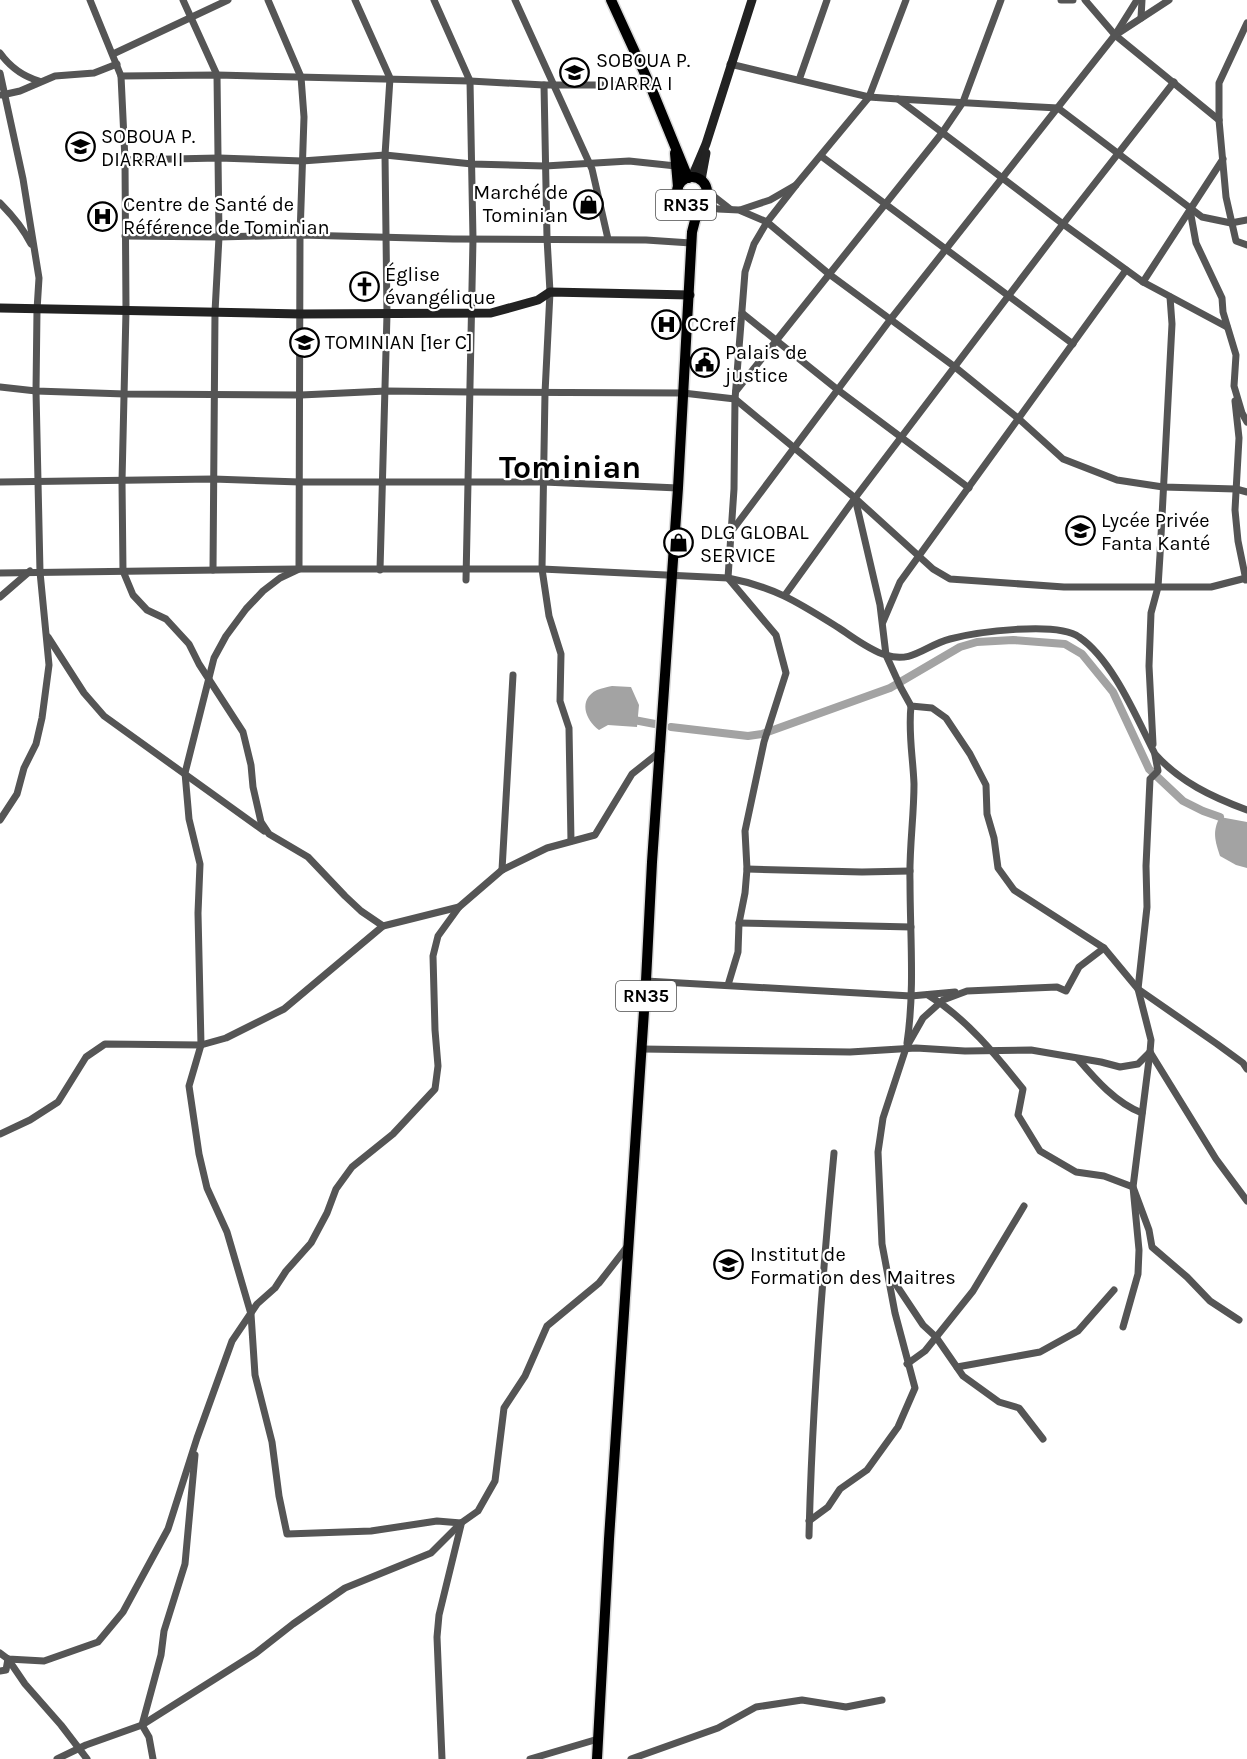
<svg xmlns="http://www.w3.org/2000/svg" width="1247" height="1759" font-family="Karla,sans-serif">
	<rect width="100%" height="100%" fill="#fff"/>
	<g fill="#a3a3a3">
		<path d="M612 686 631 687 639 705 637 727 608 725 599 730C585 720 578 699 597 690 602 688 607 687 612 686Z"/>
		<path d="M1220 817 1247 822V868L1236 865 1220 856C1215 841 1212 831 1220 817Z"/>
	</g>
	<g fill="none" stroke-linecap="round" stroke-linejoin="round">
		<g stroke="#a3a3a3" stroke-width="8">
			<path d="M634 720 655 724"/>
			<path d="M671 727 748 736 762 734 890 688 960 647 977 642 1013 640 1065 644 1082 654 1113 692 1149 769 1183 801 1203 811 1220 817"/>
		</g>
		<defs>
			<g id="primary">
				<path d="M611 0 650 85 688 178"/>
				<path d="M675 153 678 187"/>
				<circle cx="692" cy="192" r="15"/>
				<path d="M597 1759 609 1539 646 981 652 862 678 488 692 232 699 205"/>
			</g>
		</defs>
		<use href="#primary" stroke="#dbdbdb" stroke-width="13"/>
		<g stroke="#555" stroke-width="7">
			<path d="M90 0 121 76"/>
			<path d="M183 0 217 75 219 237 215 312 213 570"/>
			<path d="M268 0 301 77 304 117 300 235 299 569 280 578 263 591 246 609 226 636 214 658 185 773 189 819 200 864 198 913 201 1045 189 1086 199 1154 207 1188 227 1232 251 1314 255 1375 272 1442 279 1496 287 1534 371 1531 437 1521 461 1523 478 1511 495 1481 504 1408 525 1376 547 1326 599 1283 627 1247"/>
			<path d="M355 0 390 78 385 155 387 314 380 570"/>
			<path d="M434 0 470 81 473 239 466 580"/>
			<path d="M515 0 592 169 608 239"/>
			<path d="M1061 0H1073"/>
			<path d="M1085 0 1115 35 1219 120"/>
			<path d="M1141 18 1142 0"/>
			<path d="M1247 23 1219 83V120L1226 197 1236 241 1247 245"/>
			<path d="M1117 34 1169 0"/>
			<path d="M0 53C10 67 22 76 39 81"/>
			<path d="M113 54 228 0"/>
			<path d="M730 64 869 97 898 99 1063 224 1143 282 1227 327"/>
			<path d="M0 73 23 179 39 278 37 310 36 391 40 572 49 665 42 718 36 744 24 768 17 794 0 820"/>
			<path d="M799 80 827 0"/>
			<path d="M544 85 547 238 550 292 545 393 542 569 549 616 561 654 560 701 569 728 571 841"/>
			<path d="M2 95 20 91 55 76 94 73 117 64"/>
			<path d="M898 99 1058 108 1202 217 1231 223 1247 220"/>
			<path d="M821 156 1073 344"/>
			<path d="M125 160 219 158 302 161 385 155 472 164 545 166 629 161 676 166"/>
			<path d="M707 191 730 209"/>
			<path d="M0 203C13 216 23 228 31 244"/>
			<path d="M700 204 718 209 739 210 767 222 829 274 955 367 1019 419 1063 459 1117 480 1163 487 1236 489 1247 492"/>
			<path d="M740 210 770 200 796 185 869 97 906 0"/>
			<path d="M1190 210 1196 243 1222 298 1223 312 1236 355 1234 386 1242 413 1247 422"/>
			<path d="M125 236 219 237 300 235 453 239 646 240 691 243"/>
			<path d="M1143 282 1223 159"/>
			<path d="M742 313 838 390 969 488"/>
			<path d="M0 387 36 391 125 394 301 395 386 391 470 392 683 393 735 399 855 498 933 569 950 579 1064 587H1211L1246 578"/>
			<path d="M736 391 942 133 963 102 1001 0"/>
			<path d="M1235 401 1239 438 1235 510 1238 541 1246 580"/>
			<path d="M0 482 213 479 300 482H544L678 488"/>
			<path d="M855 498 880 605 886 655 901 688 911 706 932 708 946 718 970 754 986 785 987 814 994 838 998 868 1014 890 1104 948 1138 989 1217 1044 1243 1063 1247 1069"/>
			<path d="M731 532 890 320 1115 35 1137 0"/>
			<path d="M0 573 299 569H542L728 578C775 587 799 603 839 628 853 637 869 650 886 655 912 664 926 645 950 639 976 632 1057 621 1079 637 1113 660 1137 719 1155 754 1180 782 1212 797 1247 810"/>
			<path d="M785 595 855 498 1063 224 1174 82"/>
			<path d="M0 597 30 571"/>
			<path d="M883 622 900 582 1126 270"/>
			<path d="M48 637 84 693 104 716 264 831"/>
			<path d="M1153 744 1149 666 1151 613 1158 587 1160 555 1172 324 1170 297"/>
			<path d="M1155 755 1158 771 1150 779 1146 866 1147 907 1138 989 1151 1040 1150 1052 1216 1159 1247 1201"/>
			<path d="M747 869 862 872 910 871"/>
			<path d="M502 870 513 675"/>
			<path d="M739 923 911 927"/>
			<path d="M383 926 361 911 345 896 308 857 269 834 261 822 253 787 251 765 243 732 199 664 189 644 166 619 147 610 133 595 123 571 122 481 126 311 125 160 121 76 217 75 470 81 544 85H650"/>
			<path d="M646 981 911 996 955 992"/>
			<path d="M728 985 738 952 739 923 745 893 747 869 745 831 764 742 786 673 776 635 728 578 734 489 735 399 745 272 754 244 767 222 796 185"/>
			<path d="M928 995C966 1018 996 1055 1023 1089L1018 1115 1040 1151 1076 1172 1104 1176 1133 1187 1149 1230 1152 1247 1187 1277 1210 1301 1239 1320"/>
			<path d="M907 1043C915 989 910 935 910 881 909 849 914 817 914 784 913 757 908 733 911 706"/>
			<path d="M642 1049 850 1052 916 1048 965 1051 1031 1050 1101 1062 1120 1067 1138 1064 1150 1052"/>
			<path d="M1078 1059C1096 1080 1116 1103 1142 1113"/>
			<path d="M0 1134 30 1120 58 1102 86 1057 105 1044 201 1045 226 1038 284 1009 383 926 459 907 502 870 547 848 595 835 632 774 661 751"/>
			<path d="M889 1274 923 1325 936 1337 963 1376 999 1402 1019 1408 1043 1439"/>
			<path d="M1123 1327 1138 1274 1139 1250 1133 1187 1150 1052"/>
			<path d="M907 1364 925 1351 973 1291 1024 1206"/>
			<path d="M957 1367 1040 1352 1078 1331 1114 1290"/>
			<path d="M809 1521 828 1507 840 1489 867 1470 898 1427 915 1388 895 1313 882 1244 878 1152 883 1118 906 1048 923 1018 943 1000 967 991 1057 987 1066 991 1079 967 1104 948"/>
			<path d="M809 1536C812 1408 822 1280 834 1153"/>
			<path d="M0 1653 8 1659 44 1661 98 1642 123 1612 168 1529 197 1438 232 1341 257 1304 275 1288 286 1271 311 1243 327 1213 336 1189 352 1167 393 1134 435 1089 438 1066 435 1030 433 956 438 936 459 907"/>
			<path d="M8 1659 25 1684 61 1725 87 1759"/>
			<path d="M0 1671 6 1670 8 1659"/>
			<path d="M57 1759 86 1745 142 1725 256 1653 293 1624 345 1588 431 1553 461 1523"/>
			<path d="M153 1759 149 1737 142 1725 161 1655 164 1631 185 1564 195 1455"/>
			<path d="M442 1759 437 1637 439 1615 461 1525"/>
			<path d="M530 1759 598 1739"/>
			<path d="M631 1759 718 1728 756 1707 802 1700 846 1707 882 1700"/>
		</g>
		<g stroke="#222" stroke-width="9">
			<path d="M692 177 706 144 752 0"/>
			<path d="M701 180 706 153"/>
			<path d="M0 308 301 314 491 313 538 300 550 292 690 295"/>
		</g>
		<use href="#primary" stroke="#000" stroke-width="10"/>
	</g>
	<defs>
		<symbol id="school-ring" viewBox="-11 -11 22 22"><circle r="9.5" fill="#fff" stroke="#000" stroke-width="1.5"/><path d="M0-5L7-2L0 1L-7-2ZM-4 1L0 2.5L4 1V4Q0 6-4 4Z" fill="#000"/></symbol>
		<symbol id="shop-ring" viewBox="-11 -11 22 22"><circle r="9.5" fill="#fff" stroke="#000" stroke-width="1.5"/><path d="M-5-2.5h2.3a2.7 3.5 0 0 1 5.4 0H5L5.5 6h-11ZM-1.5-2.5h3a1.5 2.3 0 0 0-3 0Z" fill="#000"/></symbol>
		<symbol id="hospital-ring" viewBox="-11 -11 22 22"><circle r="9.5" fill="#fff" stroke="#000" stroke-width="1.5"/><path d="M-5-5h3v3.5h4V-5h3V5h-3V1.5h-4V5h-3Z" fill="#000"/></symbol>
		<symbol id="church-ring" viewBox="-11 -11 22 22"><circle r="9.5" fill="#fff" stroke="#000" stroke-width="1.5"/><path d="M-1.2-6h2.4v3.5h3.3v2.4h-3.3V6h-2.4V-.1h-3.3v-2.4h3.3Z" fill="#000"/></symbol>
		<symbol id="civic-ring" viewBox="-11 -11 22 22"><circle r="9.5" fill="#fff" stroke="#000" stroke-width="1.5"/><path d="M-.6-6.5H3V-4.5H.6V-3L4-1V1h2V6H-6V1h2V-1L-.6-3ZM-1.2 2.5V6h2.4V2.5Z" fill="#000"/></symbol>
	</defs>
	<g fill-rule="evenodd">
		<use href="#school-ring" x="558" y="56" width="33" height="33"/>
		<use href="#school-ring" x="64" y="130" width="33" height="33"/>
		<use href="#shop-ring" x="572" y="188" width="33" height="33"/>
		<use href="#hospital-ring" x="86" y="200" width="33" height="33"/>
		<use href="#church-ring" x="348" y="270" width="33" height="33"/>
		<use href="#hospital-ring" x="650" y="308" width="33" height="33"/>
		<use href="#school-ring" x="288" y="326" width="33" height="33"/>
		<use href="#civic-ring" x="688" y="346" width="33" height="33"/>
		<use href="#school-ring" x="1064" y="514" width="33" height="33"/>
		<use href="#shop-ring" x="662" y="526" width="33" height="33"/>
		<use href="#school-ring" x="712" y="1248" width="33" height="33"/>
	</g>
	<g text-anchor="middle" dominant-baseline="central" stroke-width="4.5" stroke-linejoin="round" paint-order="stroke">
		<g fill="#fff" stroke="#4c4c4c" stroke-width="1.5">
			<rect x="656" y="190" width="60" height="30" rx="4.5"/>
			<rect x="616" y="981" width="60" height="30" rx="4.5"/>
		</g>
		<g font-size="18" font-weight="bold" fill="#000">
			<text x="686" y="205">RN35</text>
			<text x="646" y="996">RN35</text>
		</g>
		<g font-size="20" fill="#000" stroke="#fff" text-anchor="start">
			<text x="596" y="60">SOBOUA P.<tspan x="596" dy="23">DIARRA I</tspan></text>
			<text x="101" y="136">SOBOUA P.<tspan x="101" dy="23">DIARRA II</tspan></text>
			<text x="568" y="192" text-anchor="end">Marché de<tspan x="568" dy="23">Tominian</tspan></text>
			<text x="123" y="204">Centre de Santé de<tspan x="123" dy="23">Référence de Tominian</tspan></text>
			<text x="385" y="274">Église<tspan x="385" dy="23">évangélique</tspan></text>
			<text x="687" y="324">CCref</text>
			<text x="325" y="342">TOMINIAN [1er C]</text>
			<text x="725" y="352">Palais de<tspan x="725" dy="23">justice</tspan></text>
			<text x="1101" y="520">Lycée Privée<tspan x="1101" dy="23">Fanta Kanté</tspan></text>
			<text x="700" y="532">DLG GLOBAL<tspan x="700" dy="23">SERVICE</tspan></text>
			<text x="750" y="1254">Institut de<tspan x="750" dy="23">Formation des Maitres</tspan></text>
		</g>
		<g font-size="32" font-weight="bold" fill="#000" stroke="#fff">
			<text x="570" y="467">Tominian</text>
		</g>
	</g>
</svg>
